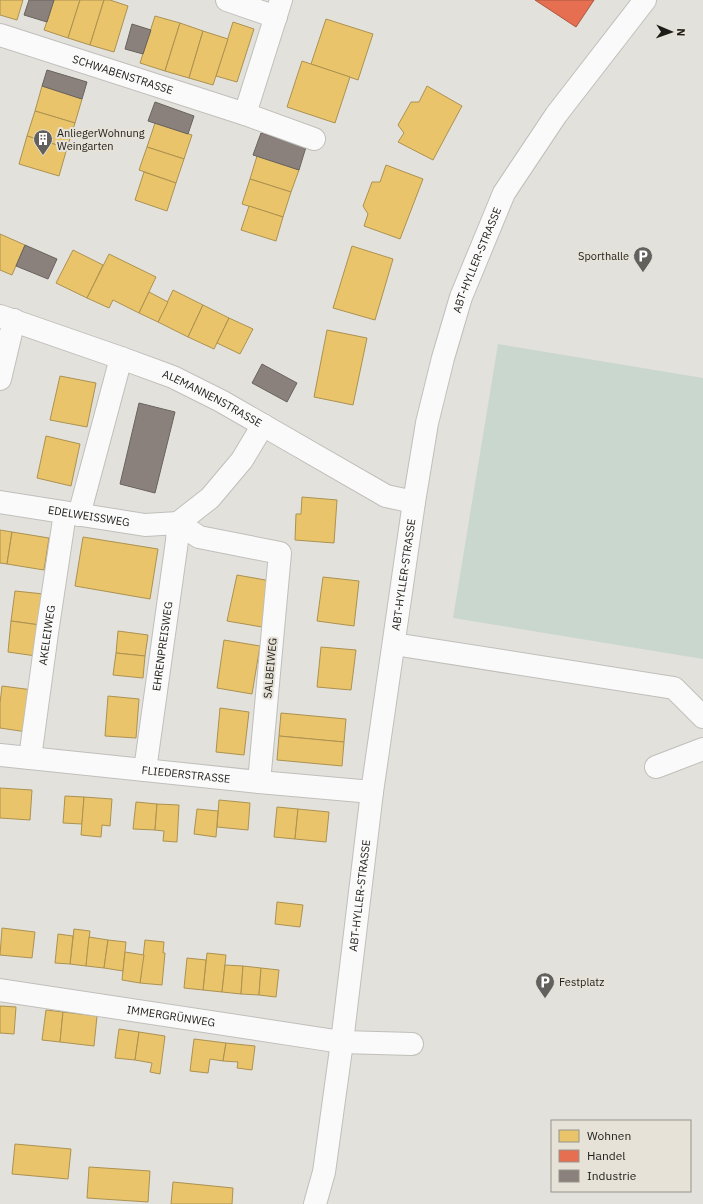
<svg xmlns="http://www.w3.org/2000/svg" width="703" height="1204" font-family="'IBM Plex Sans',sans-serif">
	<rect width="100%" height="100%" fill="#e2e1dc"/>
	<path fill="#cad7ce" d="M498 344 703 378V659L453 618Z"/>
	<g fill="#e9c46a" stroke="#ac9251">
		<path d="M0 0H23L17 20 0 15Z"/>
		<path d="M54 0H80L68 38 44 30Z"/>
		<path d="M80 0H104L90 45 68 38Z"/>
		<path d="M104 0H110L128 6 114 52 90 45Z"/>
		<path d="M155 16 180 23 165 71 140 63Z"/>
		<path d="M326 19 373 34 358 80 311 64Z"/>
		<path d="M233 22 254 29 237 82 216 76Z"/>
		<path d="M180 23 203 31 189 78 165 71Z"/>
		<path d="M203 31 228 39 213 85 189 78Z"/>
		<path d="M302 61 350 77 335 123 287 107Z"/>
		<path d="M42 86 82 99 75 123 35 111Z"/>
		<path d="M427 86 462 106 433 160 398 142 404 133 398 125 411 102H419Z"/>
		<path d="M35 111 75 123 67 148 27 136Z"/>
		<path d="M155 123 192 135 184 159 147 147Z"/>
		<path d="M27 136 67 148 59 176 19 164Z"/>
		<path d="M147 147 184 159 176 183 139 170Z"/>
		<path d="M257 156 299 170 291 192 250 179Z"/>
		<path d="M386 165 423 179 400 239 364 226 368 214 363 206 372 182H380Z"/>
		<path d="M144 172 176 183 167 211 135 200Z"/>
		<path d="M250 179 291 192 283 217 242 204Z"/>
		<path d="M249 206 283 217 276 241 241 230Z"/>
		<path d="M0 234 25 245 12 275 0 270Z"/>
		<path d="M352 246 393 259 375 320 333 308Z"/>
		<path d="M73 250 103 265 87 298 56 283Z"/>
		<path d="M109 254 156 277 139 313 113 300 109 308 87 298Z"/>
		<path d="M173 290 203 305 188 337 158 322Z"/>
		<path d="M149 292 168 302 158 322 139 313Z"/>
		<path d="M203 305 229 318 214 349 188 337Z"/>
		<path d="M229 318 253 329 240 354 217 343Z"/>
		<path d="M327 330 367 338 353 405 314 397Z"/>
		<path d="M60 376 96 383 87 427 50 420Z"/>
		<path d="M46 436 80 444 71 486 37 478Z"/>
		<path d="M302 497 337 500 334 543 295 540 296 514H301Z"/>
		<path d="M0 530 12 532 7 564 0 563Z"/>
		<path d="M12 532 49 538 44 570 7 564Z"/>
		<path d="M83 537 158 549 150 599 75 586Z"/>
		<path d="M237 575 271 581 262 627 227 621Z"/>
		<path d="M323 577 359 581 354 626 317 621Z"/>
		<path d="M15 591 44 594 40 625 11 621Z"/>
		<path d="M11 621 40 625 36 656 8 652Z"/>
		<path d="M118 631 148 635 145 656 116 653Z"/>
		<path d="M224 640 260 646 252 694 217 688Z"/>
		<path d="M321 647 356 650 351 690 317 687Z"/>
		<path d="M116 653 145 656 143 678 113 675Z"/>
		<path d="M2 686 33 690 27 732 0 728V703Z"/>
		<path d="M108 696 139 699 136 738 105 736Z"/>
		<path d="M220 708 249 712 244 755 216 752Z"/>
		<path d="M281 713 346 719 344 742 279 736Z"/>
		<path d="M279 736 344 742 342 766 277 760Z"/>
		<path d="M0 788 32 790 30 820 0 818Z"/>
		<path d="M65 796 84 797 82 824 63 823Z"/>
		<path d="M84 797 112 799 110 826 102 825 101 837 81 835Z"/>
		<path d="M219 800 250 803 248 830 217 827Z"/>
		<path d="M136 802 157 804 155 830 133 829Z"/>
		<path d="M157 804 179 805 177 842 163 841 164 831 155 830Z"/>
		<path d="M277 807 298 809 295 839 274 837Z"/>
		<path d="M197 809 218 811 216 837 194 834Z"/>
		<path d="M298 809 329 812 326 842 295 839Z"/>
		<path d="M277 902 303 905 300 927 275 924Z"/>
		<path d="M2 928 35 932 32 958 0 955Z"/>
		<path d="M74 929 90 931 86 966 70 964Z"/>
		<path d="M58 934 73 936 70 964 55 963Z"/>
		<path d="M89 937 108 940 104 968 86 966Z"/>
		<path d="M108 940 126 942 123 971 104 968Z"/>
		<path d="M145 940 164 942 163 953H165L162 985 140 983Z"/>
		<path d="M125 952 144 955 140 983 122 980Z"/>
		<path d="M207 953 226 955 222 992 203 990Z"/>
		<path d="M187 958 206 960 203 990 184 988Z"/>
		<path d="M225 965 243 966 241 994 222 992Z"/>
		<path d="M243 966 261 968 259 995 241 994Z"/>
		<path d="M261 968 279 970 276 997 259 995Z"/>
		<path d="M0 1006 16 1007 14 1034 0 1033Z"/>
		<path d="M46 1010 63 1012 60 1042 42 1040Z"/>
		<path d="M63 1012 97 1016 94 1046 60 1042Z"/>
		<path d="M119 1029 139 1032 135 1060 115 1058Z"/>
		<path d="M139 1032 165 1036 160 1074 150 1072 152 1063 135 1060Z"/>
		<path d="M194 1039 226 1043 223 1061 210 1059 208 1073 190 1071Z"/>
		<path d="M226 1043 255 1046 252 1070 237 1068 238 1062 223 1061Z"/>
		<path d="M15 1144 71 1149 68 1179 12 1174Z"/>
		<path d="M89 1167 150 1171 148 1202 87 1198Z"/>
		<path d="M173 1182 233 1188 232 1204H171Z"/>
	</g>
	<path fill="#e76f51" stroke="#aa5640" d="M535 0H594L576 27Z"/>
	<g fill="#8a817c" stroke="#69635e">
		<path d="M29 0H54L47 22 24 15Z"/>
		<path d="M132 24 151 30 143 54 125 49Z"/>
		<path d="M47 70 87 82 82 99 42 86Z"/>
		<path d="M155 102 194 116 188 134 148 121Z"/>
		<path d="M261 133 306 147 299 170 253 155Z"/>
		<path d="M25 245 57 259 48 279 16 266Z"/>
		<path d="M262 364 297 383 287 402 252 383Z"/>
		<path d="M139 403 175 412 155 493 120 484Z"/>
	</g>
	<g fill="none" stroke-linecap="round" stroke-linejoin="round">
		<defs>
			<g id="minor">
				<path d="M227 0 276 17"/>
				<path id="s1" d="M0 35 245 114 314 139"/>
				<path d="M245 114 281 0"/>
				<path id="s2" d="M0 316 121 358 173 377 221 401 386 496 414 502"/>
				<path d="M0 379 14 320"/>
				<path id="s3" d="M0 502 145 525 178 523 210 498 242 460 263 425"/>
				<path d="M79 515 121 358"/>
				<path d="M178 523 199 537 280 553 259 782"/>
				<path d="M394 644 674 688 703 717"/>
				<path id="s4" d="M0 755 259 782 372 792"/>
				<path id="s5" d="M30 758 47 633 65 513"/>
				<path d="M656 767 703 749"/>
				<path id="s6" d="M145 770 177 541 178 523"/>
				<path id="s7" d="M0 990 342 1042 412 1044"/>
				<path id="s8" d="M315 1204 324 1172 342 1042 372 792 414 502 427 423 443 358 461 297 504 193 556 115 645 0"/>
			</g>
		</defs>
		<use href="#minor" stroke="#c0bfbb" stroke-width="24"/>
		<use href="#minor" stroke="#fbfafa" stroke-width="22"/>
	</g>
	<defs>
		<symbol id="building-pin" viewBox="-11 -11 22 30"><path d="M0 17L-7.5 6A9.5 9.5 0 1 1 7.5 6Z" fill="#62615d" stroke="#e6e2d8"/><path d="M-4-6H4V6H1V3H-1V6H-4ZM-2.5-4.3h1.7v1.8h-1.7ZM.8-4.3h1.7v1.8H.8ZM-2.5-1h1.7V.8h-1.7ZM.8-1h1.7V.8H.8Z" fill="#fff"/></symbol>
		<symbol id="parking-pin" viewBox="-11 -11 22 30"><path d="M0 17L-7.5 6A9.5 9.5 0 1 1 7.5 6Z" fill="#62615d" stroke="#e6e2d8"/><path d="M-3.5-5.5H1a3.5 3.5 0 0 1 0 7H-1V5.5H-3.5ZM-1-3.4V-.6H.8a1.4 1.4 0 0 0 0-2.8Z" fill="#fff"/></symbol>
	</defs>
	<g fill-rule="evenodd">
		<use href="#building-pin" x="32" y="128" width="22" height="30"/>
		<use href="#parking-pin" x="632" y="245" width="22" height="30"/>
		<use href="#parking-pin" x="534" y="971" width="22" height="30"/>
	</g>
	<g text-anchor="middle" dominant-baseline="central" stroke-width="4" stroke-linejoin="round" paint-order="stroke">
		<g font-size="11" fill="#1d1c18" stroke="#e6e2d8">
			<text stroke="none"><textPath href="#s1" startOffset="129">SCHWABENSTRASSE</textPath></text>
			<text stroke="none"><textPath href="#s8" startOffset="960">ABT-HYLLER-STRASSE</textPath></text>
			<text stroke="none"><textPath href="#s2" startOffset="228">ALEMANNENSTRASSE</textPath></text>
			<text stroke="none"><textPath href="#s3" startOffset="90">EDELWEISSWEG</textPath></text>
			<text stroke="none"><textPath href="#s8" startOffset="636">ABT-HYLLER-STRASSE</textPath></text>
			<text stroke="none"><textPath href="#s5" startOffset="124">AKELEIWEG</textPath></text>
			<text stroke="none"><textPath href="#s6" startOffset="125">EHRENPREISWEG</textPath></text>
			<text transform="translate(270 668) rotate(-85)">SALBEIWEG</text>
			<text stroke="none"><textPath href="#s4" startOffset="187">FLIEDERSTRASSE</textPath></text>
			<text stroke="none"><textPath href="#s8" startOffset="312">ABT-HYLLER-STRASSE</textPath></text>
			<text stroke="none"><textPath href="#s7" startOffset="173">IMMERGRÜNWEG</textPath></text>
		</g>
		<g font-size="11" fill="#1d1c18" stroke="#e6e2d8" text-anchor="start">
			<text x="57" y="133">AnliegerWohnung<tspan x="57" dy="13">Weingarten</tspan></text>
			<text x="629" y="256" text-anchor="end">Sporthalle</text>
			<text x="559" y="982">Festplatz</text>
		</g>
	</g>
	<rect x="551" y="1120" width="140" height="72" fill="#e6e2d8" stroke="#96938b"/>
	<rect x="559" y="1130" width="20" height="12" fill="#e9c46a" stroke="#96938b"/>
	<text x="587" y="1140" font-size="12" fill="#1d1c18">Wohnen</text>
	<rect x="559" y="1150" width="20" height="12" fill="#e76f51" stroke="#96938b"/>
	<text x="587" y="1160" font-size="12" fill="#1d1c18">Handel</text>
	<rect x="559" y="1170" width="20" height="12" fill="#8a817c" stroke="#96938b"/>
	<text x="587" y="1180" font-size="12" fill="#1d1c18">Industrie</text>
	<g transform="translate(671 32) rotate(92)" stroke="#e6e2d8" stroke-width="3" paint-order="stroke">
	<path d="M0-3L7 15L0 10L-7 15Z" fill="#1d1c18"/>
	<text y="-6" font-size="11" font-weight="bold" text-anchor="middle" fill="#1d1c18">N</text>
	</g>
</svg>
